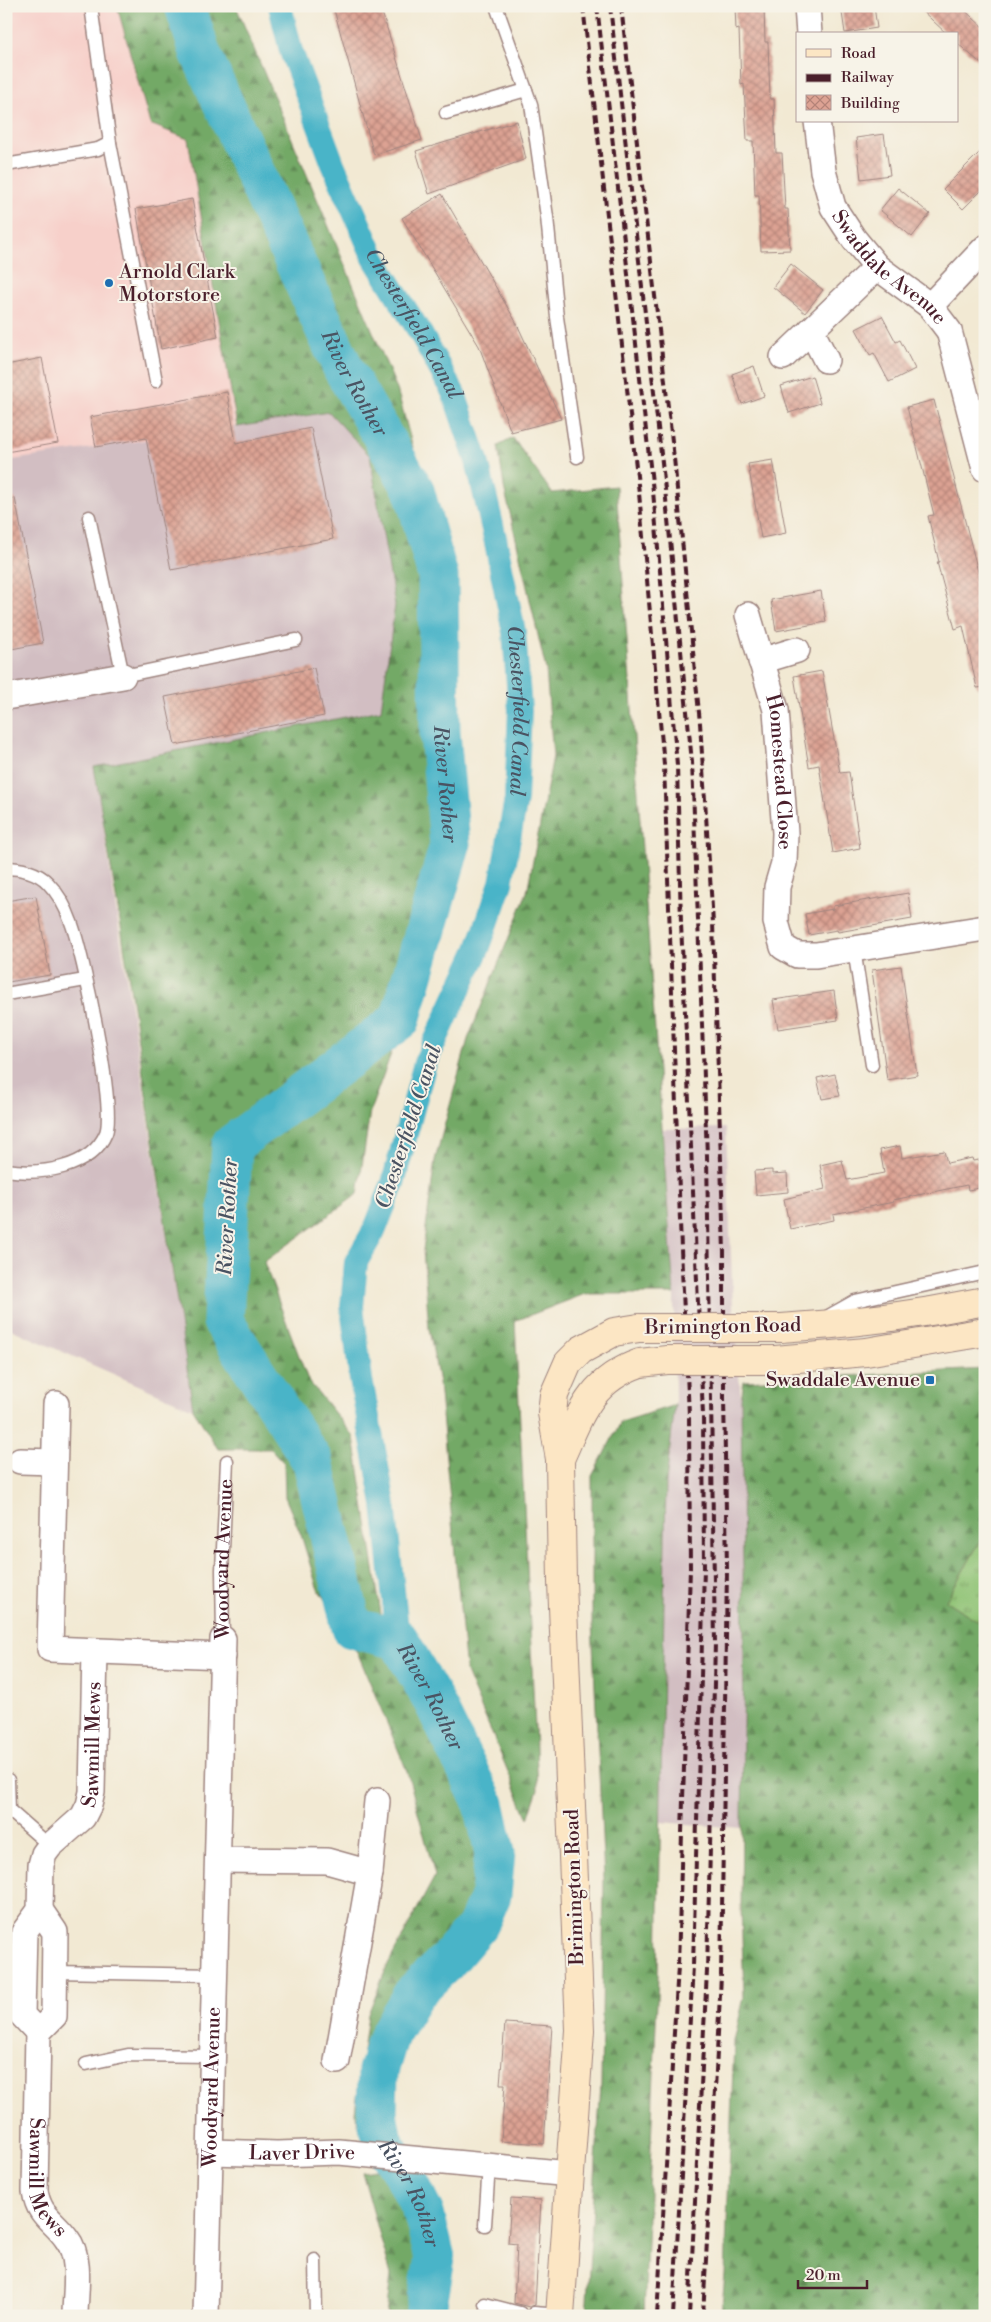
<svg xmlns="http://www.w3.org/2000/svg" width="991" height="2322" font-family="'Libre Bodoni',serif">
	<defs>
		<pattern id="forest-firs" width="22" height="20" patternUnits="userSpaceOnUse" patternTransform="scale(1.25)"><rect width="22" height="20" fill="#73a966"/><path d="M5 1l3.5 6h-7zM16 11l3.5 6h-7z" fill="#608954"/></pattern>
		<pattern id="park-tufts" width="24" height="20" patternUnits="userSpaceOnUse" patternTransform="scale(1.25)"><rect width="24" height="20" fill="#8fc374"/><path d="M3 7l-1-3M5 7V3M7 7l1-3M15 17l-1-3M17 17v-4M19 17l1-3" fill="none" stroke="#779e5f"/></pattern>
		<pattern id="building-cross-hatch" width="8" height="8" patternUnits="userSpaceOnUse" patternTransform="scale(1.25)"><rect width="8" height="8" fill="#dca293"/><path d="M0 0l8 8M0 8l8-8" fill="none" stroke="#b48378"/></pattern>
	</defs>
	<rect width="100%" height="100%" fill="#f7f3e8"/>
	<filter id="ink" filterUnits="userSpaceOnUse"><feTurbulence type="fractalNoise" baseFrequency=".02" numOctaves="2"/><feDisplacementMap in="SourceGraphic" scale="10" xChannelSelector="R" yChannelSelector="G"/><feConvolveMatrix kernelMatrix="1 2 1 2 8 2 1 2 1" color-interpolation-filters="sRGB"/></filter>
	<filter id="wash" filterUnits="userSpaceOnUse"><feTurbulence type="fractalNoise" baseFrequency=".0096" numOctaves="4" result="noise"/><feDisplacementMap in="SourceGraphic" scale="20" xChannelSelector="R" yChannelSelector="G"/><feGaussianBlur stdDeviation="1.12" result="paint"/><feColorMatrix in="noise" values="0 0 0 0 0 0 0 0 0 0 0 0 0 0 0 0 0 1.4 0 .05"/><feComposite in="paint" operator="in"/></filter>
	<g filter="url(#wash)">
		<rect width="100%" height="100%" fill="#f2e9d3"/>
		<path fill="#f7d0ca" d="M6 6H117L150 124 188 139 237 427 6 461Z"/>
		<g fill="#d2bec2">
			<path d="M329 412 370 456 395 605 381 710 94 767 193 1409 6 1327V461Z"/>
			<path d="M726 1128 733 1306 741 1399 744 1647 742 1828 660 1822 666 1483 675 1405 674 1294 663 1129Z"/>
		</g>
		<g fill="url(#forest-firs)" stroke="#5e6448">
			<path d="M117 6H236L397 389 446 569 449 817 405 1016 370 1111 358 1194 264 1262 308 1380 354 1437 382 1621 448 1754 482 1848 468 1915 410 1979 371 2047V2134L362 2136 355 2112 368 2014 388 1964 435 1876 407 1771 358 1654 317 1587 301 1535 285 1497 284 1463 271 1449H218L193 1409 121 927 94 767 381 710 395 605 370 456 329 412 237 427 188 139 150 124Z"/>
			<path d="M513 438 552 493 616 486 674 1294H585L515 1321 538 1789 528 1819 466 1672 439 1383 429 1329 423 1250 435 1160 468 1039 527 892 553 756 546 670 504 487 498 446Z"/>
			<path d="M985 1369V1533L946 1601 985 1625V2316H721L725 2274 734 2041 744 1997 741 1907 744 1647 741 1399 744 1381Z"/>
			<path d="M675 1405 666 1483 658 1976 644 2316H586L601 2084 604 1880 592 1623V1476L621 1422Z"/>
			<path d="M384 2169 412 2211 426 2258 411 2316H386L391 2275 362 2172Z"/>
		</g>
		<path fill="url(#park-tufts)" stroke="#6c7150" d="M985 1533V1625L946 1601Z"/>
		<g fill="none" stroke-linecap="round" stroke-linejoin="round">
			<path stroke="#4ab4c8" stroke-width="24" id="s1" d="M280 6 291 51 333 164 374 258 421 334 454 394 477 461 495 538 514 632 520 710 516 799 501 883 478 949 425 1063 393 1183 375 1229 356 1262 352 1307 361 1380 384 1504 398 1639"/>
			<path stroke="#4ab4c8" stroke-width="41" id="s2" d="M185 6 200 52 344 370 414 490 438 576 440 733 450 845 400 1020 232 1145 223 1321 313 1462 352 1628 398 1639 432 1698 484 1804 495 1853 491 1895 478 1925 448 1960 414 1993 389 2035 378 2071 377 2113 382 2141 407 2179 424 2214 435 2258 425 2316"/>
		</g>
		<g id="blocks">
			<g fill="url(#building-cross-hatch)">
				<path d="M333 6H380L422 140 374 155Z"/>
				<path d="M735 6H764L765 42H768L770 99H774L776 153H782L785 209H788L790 250 761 251 759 195H755L753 141H747L744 84 741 85 739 29 736 30Z"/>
				<path d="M841 6H874L877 28 845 33Z"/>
				<path d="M917 6H960L985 29V67L957 43V34H947Z"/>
				<path d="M517 121 526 159 429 194 416 151Z"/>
				<path d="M884 134 890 175 861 179 856 138Z"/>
				<path d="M985 147V187L963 209 943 189Z"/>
				<path d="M898 188 930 214 912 237 880 210Z"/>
				<path d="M442 194 516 322 561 419 511 432 479 346 402 218Z"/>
				<path d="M192 199 218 337 161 349 136 209Z"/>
				<path d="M791 264 823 290 805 313 773 287Z"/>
				<path d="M882 316 896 342 900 340 915 369 889 382 874 353 870 355 856 329Z"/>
				<path d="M42 358 58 443 6 452V365Z"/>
				<path d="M754 366 764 396 742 404 732 374Z"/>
				<path d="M812 376 820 403 789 413 781 386Z"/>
				<path d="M227 392 236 443 311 428 333 539 171 570 146 438 96 447 90 417Z"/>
				<path d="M934 400 985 599V687L977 688 963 626 955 629 937 562H939L928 516 934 515 907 407Z"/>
				<path d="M773 460 786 533 761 538 748 464Z"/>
				<path d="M15 498 43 643 6 650V499Z"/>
				<path d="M821 591 826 622 776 631 771 600Z"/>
				<path d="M314 668 324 716 175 745 165 697Z"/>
				<path d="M822 671 840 773 849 772 860 848 833 853 819 765 809 767 794 676Z"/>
				<path d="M908 893 912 919 838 932 837 930 809 935 805 914 833 909V906Z"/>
				<path d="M36 896 50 975 8 982 6 901Z"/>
				<path d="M901 966 917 1075 887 1080 872 970Z"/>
				<path d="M834 991 838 1020 778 1029 773 1000Z"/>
				<path d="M835 1074 840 1096 822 1099 817 1078Z"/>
				<path d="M900 1146 902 1158 944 1151 947 1163 972 1158 973 1161 985 1159V1187L968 1190 967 1185 893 1200 894 1202 833 1214 834 1220 790 1229 784 1199 825 1189 820 1165 842 1160 847 1180 884 1173 880 1150Z"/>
				<path d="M772 1170V1174L787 1173 788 1192 756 1195 754 1171Z"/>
				<path d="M505 2023 552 2026 544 2144 501 2141 505 2084H500Z"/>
				<path d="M511 2198 541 2200 535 2305 529 2307 514 2303 517 2244 508 2243Z"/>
			</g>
		</g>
	</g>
	<g filter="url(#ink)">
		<use href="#blocks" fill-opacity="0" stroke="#9e847f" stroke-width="1"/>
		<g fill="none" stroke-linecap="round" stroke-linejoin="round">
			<defs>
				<g id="service">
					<path d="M496 6 531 104 547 217 557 317 577 457"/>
					<path d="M446 113 526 90"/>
					<path d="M110 143 156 381"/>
					<path d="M6 165 98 149 110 143 91 6"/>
					<path d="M89 517 123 676 296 640"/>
					<path d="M6 868C20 868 38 872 48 883 58 893 66 908 71 922 83 953 116 1107 106 1133 91 1169 40 1175 6 1170"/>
					<path d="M854 949 872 1065"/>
					<path d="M6 994 85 980"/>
					<path d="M823 1319 855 1301 985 1272"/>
					<path id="s3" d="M223 1639 222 1570 227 1461"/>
					<path d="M8 1780 9 1810 50 1846"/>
					<path d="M54 1972 216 1975"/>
					<path d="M86 2064 128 2055 214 2056"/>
					<path d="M485 2225 489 2165"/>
					<path d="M315 2260 316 2316"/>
					<path d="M485 2304 520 2313"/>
					<path d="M534 2313 560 2315"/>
				</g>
				<g id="minor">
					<path d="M807 6 809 34"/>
					<path id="s4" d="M817 121 823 171 833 207 854 239 877 267 930 306 949 331 985 469"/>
					<path d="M930 306 985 248"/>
					<path d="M811 330 826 360"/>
					<path d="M783 357 877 267"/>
					<path id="s5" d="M748 615 776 710 785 833 784 863 777 887 776 922 783 947 797 955H816L985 928"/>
					<path d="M761 661 797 650"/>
					<path d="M6 697 123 676"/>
					<path d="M56 1404 50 1649 223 1656"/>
					<path d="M20 1461 54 1462"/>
					<path d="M218 1860 327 1861 370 1873 337 2061"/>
					<path d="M370 1873 377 1801"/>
					<path id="s6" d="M40 1910 55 1932 54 2016 38 2032 35 2191C39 2217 54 2220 67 2239 82 2258 75 2293 75 2316"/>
					<path id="s7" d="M38 2032 22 2015 24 1932 40 1910 41 1865 44 1854 50 1846 83 1817 89 1805 92 1792 95 1651"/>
					<path id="s8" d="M212 2152 277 2154 339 2152 570 2174"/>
					<path id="s9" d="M206 2316 223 1639"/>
				</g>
				<g id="secondary">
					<path d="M781 1328C849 1324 917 1315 985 1301"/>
					<path d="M775 1360 866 1352 985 1332"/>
					<path d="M560 1459C580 1415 590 1380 640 1363"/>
					<path d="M560 2316 580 2030 562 1582 560 1459 552 1413 554 1395 568 1363 581 1350 614 1332 639 1328"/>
				</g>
			</defs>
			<use href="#service" stroke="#9e847f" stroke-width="15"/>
			<use href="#minor" stroke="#9e847f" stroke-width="28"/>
			<use href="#secondary" stroke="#9e847f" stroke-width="30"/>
			<use href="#service" stroke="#fff" stroke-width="12"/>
			<use href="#minor" stroke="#fff" stroke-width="25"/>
			<use href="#secondary" stroke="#fce6c4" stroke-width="28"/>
			<g stroke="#4a1f2b" stroke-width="4" stroke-dasharray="8 4" stroke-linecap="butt">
				<path d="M583 6 639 493 664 765 681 1249 689 1415 690 1568 678 1966 657 2316"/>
				<path d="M597 6 653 491 677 765 681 923 703 1415 704 1568 693 1966 673 2316"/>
				<path d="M610 6 665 489 692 762 707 1156 715 1643 707 1971 689 2316"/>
				<path d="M621 6 674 458 700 723 713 923 724 1251V1398L727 1569 721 1976 703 2316"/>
			</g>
			<defs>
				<g id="secondary-bridge">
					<path d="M639 1328H781"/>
					<path d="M640 1363 667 1360H775"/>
				</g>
			</defs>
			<use href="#secondary-bridge" stroke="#9e847f" stroke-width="30" stroke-linecap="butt"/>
			<use href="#secondary-bridge" stroke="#fce6c4" stroke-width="28"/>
		</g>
	</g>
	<g fill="#1f6fb2" stroke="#f7f3e8" stroke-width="2">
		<circle cx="109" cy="283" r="5"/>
		<rect x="925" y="1375" width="10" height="10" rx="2.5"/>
	</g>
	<g text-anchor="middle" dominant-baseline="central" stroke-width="4" stroke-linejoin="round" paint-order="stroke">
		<g font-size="20" fill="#4a1f2b" stroke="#f7f3e8">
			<text stroke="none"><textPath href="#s4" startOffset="171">Swaddale Avenue</textPath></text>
			<text stroke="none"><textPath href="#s5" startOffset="161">Homestead Close</textPath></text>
			<text transform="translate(723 1327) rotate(-1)">Brimington Road</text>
			<text stroke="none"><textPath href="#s3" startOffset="80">Woodyard Avenue</textPath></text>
			<text stroke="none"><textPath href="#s7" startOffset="318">Sawmill Mews</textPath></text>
			<text transform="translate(575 1887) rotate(-92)">Brimington Road</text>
			<text stroke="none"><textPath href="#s9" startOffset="229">Woodyard Avenue</textPath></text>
			<text stroke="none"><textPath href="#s8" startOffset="90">Laver Drive</textPath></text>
			<text stroke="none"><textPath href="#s6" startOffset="282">Sawmill Mews</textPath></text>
		</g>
		<g font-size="20" fill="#4a1f2b" stroke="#f7f3e8" text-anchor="start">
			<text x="119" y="272">Arnold Clark<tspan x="119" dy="23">Motorstore</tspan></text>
			<text x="920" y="1380" text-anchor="end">Swaddale Avenue</text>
		</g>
		<g font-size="21" font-style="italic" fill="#4a5362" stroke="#f7f3e8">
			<text stroke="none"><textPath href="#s1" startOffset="346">Chesterfield Canal</textPath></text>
			<text stroke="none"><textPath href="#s2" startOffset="414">River Rother</textPath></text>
			<text stroke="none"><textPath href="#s1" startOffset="752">Chesterfield Canal</textPath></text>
			<text stroke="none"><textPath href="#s2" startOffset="834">River Rother</textPath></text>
			<text transform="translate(409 1127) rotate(-72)">Chesterfield Canal</text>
			<text transform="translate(228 1217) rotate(-87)">River Rother</text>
			<text stroke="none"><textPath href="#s2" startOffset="1914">River Rother</textPath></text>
			<text stroke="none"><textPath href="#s2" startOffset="2469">River Rother</textPath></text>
		</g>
	</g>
	<rect width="991" height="2322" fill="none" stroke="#f7f3e8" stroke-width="25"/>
	<rect x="796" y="32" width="162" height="90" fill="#f7f3e8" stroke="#b29e9c"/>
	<rect x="806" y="49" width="25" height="8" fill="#fce6c4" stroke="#b29e9c"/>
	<text x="841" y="58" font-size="15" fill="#4a1f2b">Road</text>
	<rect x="806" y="74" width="25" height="8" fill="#4a1f2b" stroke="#b29e9c"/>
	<text x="841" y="82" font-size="15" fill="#4a1f2b">Railway</text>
	<rect x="806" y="95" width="25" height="15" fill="url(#building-cross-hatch)" stroke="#b29e9c"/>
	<text x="841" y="108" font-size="15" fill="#4a1f2b">Building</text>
	<path d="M798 2280v8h69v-8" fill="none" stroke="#4a1f2b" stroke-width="2.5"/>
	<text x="806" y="2280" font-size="15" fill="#4a1f2b" stroke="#f7f3e8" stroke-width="4" paint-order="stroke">20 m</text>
</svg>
